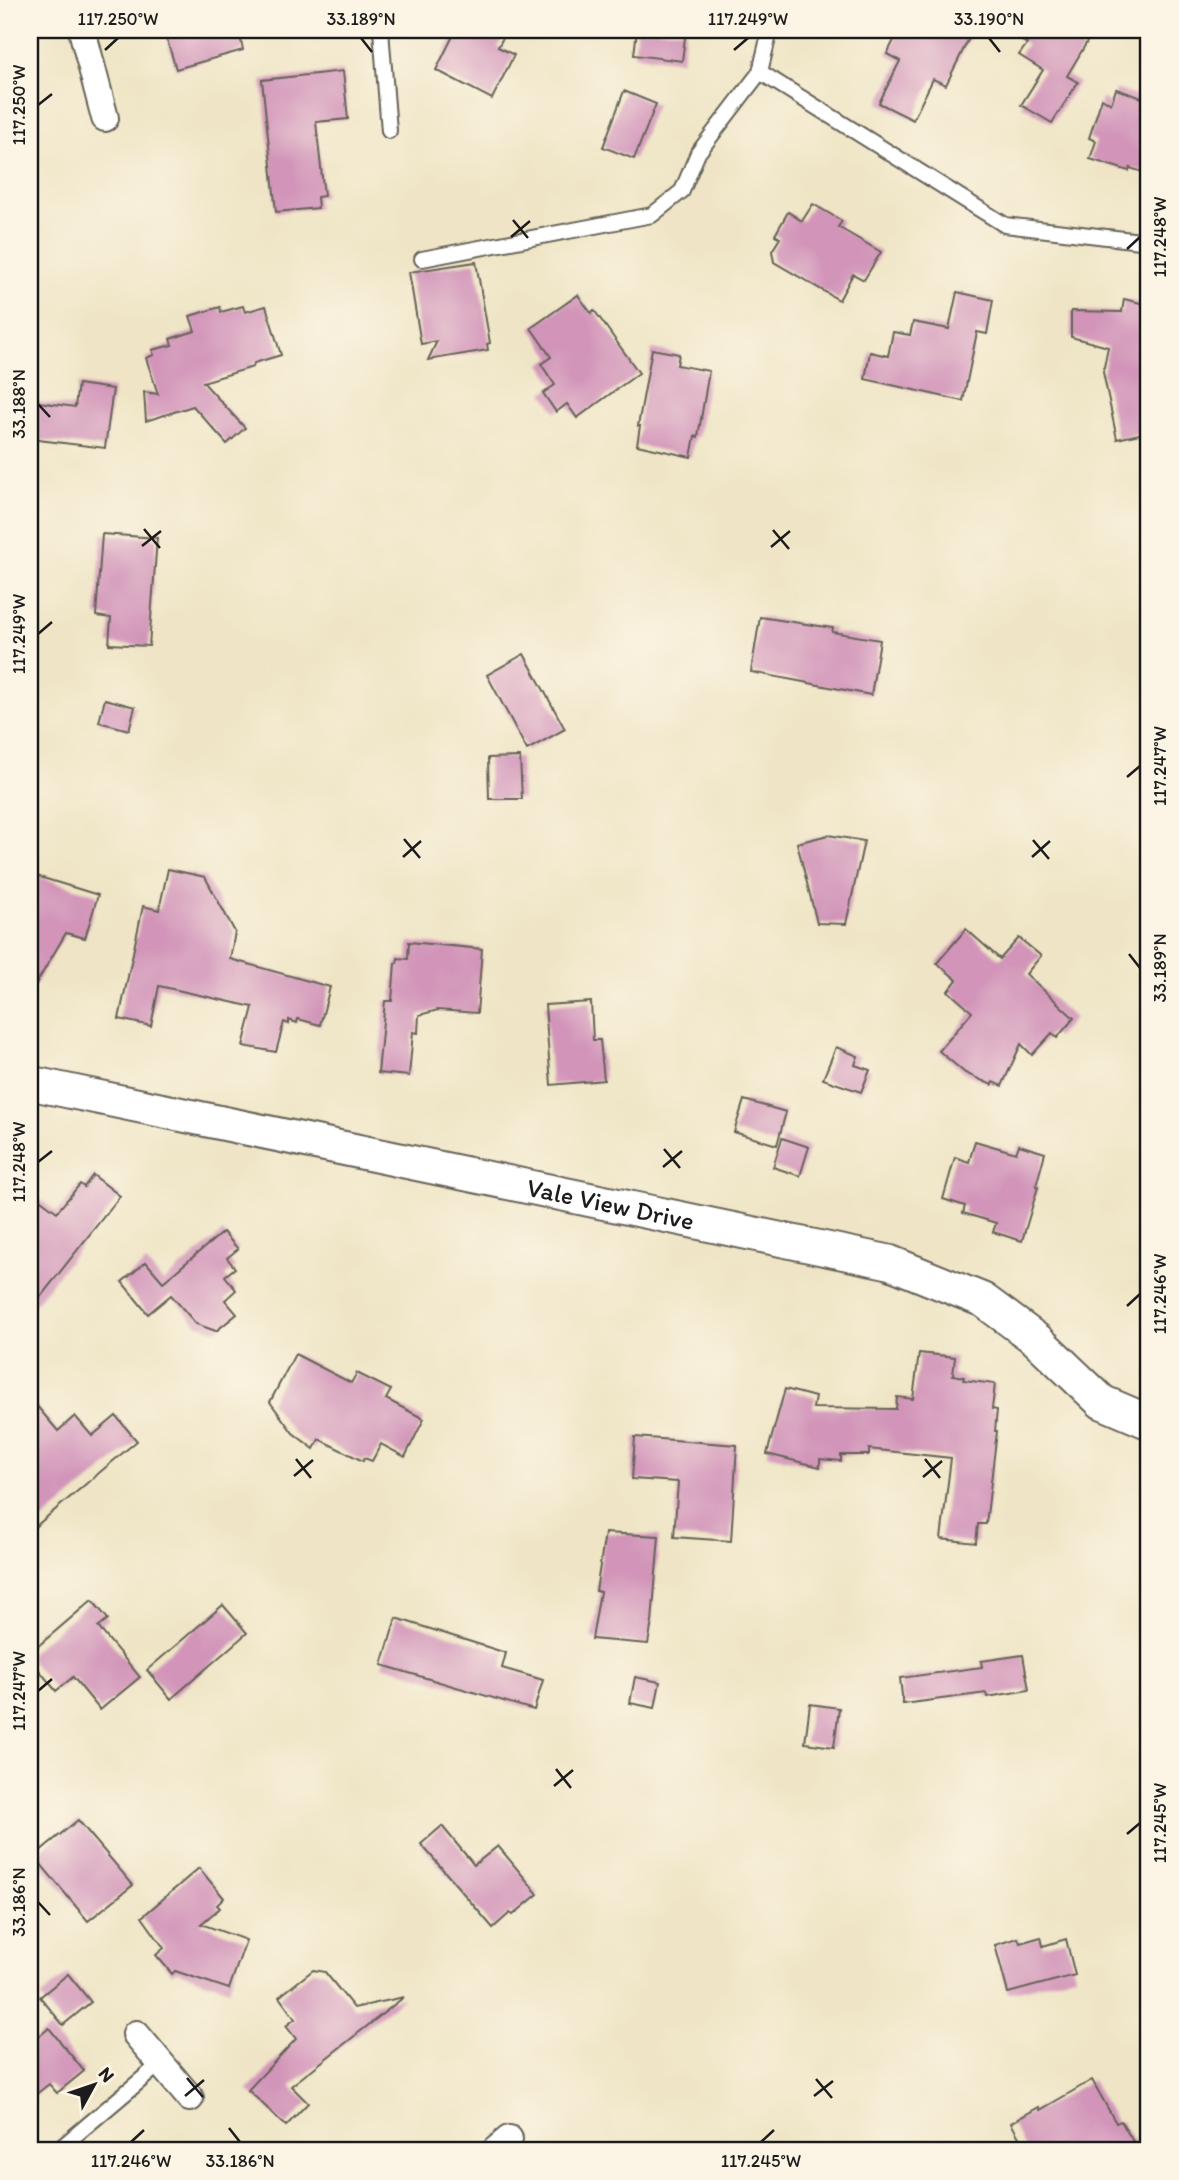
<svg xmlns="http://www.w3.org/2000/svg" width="1179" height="2180" font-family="Itim,sans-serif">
	<rect width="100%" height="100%" fill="#fcf5e5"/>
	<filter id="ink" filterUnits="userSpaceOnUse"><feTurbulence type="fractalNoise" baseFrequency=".0143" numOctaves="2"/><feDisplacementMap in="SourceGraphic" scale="14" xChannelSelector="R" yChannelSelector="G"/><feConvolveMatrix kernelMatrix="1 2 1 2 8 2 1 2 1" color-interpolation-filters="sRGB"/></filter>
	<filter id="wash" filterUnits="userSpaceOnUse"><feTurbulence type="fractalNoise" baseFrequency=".00686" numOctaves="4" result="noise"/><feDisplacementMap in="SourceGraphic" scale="28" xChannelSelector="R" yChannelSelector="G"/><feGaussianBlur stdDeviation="1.57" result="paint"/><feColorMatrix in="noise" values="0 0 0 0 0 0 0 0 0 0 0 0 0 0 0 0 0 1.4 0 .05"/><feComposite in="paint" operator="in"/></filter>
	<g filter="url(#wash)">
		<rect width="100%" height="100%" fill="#efe5c6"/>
		<g id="blocks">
			<g fill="#d295b9">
				<path d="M164 30H239L243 50 176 69Z"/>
				<path d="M456 30H507L498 47 514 55 492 99 436 70Z"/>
				<path d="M637 30H686L682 61 634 55Z"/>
				<path d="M899 30H973L946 85 933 79 913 120 879 103 900 61 887 54Z"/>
				<path d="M1005 30H1094L1067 76 1078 82 1052 123 1021 105 1043 70 1019 55 1027 44Z"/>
				<path d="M343 71 348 119 316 122 324 196 317 197 318 208 276 212 262 80Z"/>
				<path d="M1116 89 1145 99 1142 109 1149 111V174L1130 168 1129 171 1090 159 1096 141 1089 138 1102 98 1111 104Z"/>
				<path d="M624 91 656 104 634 159 603 147Z"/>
				<path d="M813 204 842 221 838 227 881 252 864 280 853 274 839 300 774 262 772 251 780 238 775 235 788 212 802 221Z"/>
				<path d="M476 262 490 343 487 344 488 350 428 360 437 341 421 344 409 272Z"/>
				<path d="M957 292 993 300 987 334 977 332 963 401 865 379 870 352 888 356 893 332 910 335 913 322 949 329Z"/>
				<path d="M578 295 591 313 594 310 639 373 577 418 567 404 556 412 543 393 555 385 541 364 551 357 531 328Z"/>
				<path d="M1124 299 1149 305V432L1117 439 1103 372 1108 347 1071 337V311L1122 312Z"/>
				<path d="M243 306 245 312 266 306 281 355 254 363 253 367 203 382 245 428 227 444 193 406 146 421 144 392 158 394 146 358 154 355 152 350 172 345 170 339 195 331 190 316 220 307 221 312Z"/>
				<path d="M652 349 679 354 677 365 709 371 698 437 695 436 691 457 637 445 640 426H638Z"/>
				<path d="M78 384 113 389 105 448 30 439V401L75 407Z"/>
				<path d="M102 534 157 538 149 646 109 644 111 618 96 616Z"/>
				<path d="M760 617 833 628 832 632 880 640 871 695 751 672Z"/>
				<path d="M524 654 565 729 527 750 487 675Z"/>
				<path d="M105 699 135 707 129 730 99 722Z"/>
				<path d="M520 757 522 799H489L488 758Z"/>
				<path d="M828 835 864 841 846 924 817 923 797 843Z"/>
				<path d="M168 869 205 877 235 932 230 959 330 987 320 1025 298 1019 297 1023 289 1020V1024L284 1022 276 1052 243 1046 253 1007 159 986 151 1026 119 1019 143 906 159 910Z"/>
				<path d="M30 874 98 895 85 938 66 933 30 994Z"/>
				<path d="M966 929 1000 959 1019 938 1041 956 1026 974 1074 1018 1057 1038 1052 1033 1032 1055 1021 1044 1002 1086 993 1082 992 1085 965 1073 939 1051 972 1012 948 991 957 980 937 963Z"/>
				<path d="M409 942 482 949 477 1013 438 1010 419 1015 418 1033 413 1032 409 1076 378 1073 385 1001H392L395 963H397L398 958 408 959Z"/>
				<path d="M591 1002 593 1040H600L604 1080 551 1085 545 1005Z"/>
				<path d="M836 1047 858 1056 855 1065 870 1070 861 1092 823 1079Z"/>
				<path d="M744 1100 786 1112 777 1145 734 1132Z"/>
				<path d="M782 1138 809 1147 800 1176 773 1167Z"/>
				<path d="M975 1141 1016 1153 1019 1145 1045 1153 1036 1186 1038 1187 1022 1241 993 1232 996 1223 963 1213 965 1206 943 1199 955 1157 969 1162Z"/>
				<path d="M93 1175 120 1196 30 1310V1192L57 1212 80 1184 84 1187Z"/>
				<path d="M223 1232 238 1249 227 1258 235 1268 225 1276 236 1290 225 1300 237 1314 216 1331 196 1324 171 1295 148 1314 122 1282 146 1262 163 1282Z"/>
				<path d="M919 1353 955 1357 953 1375 964 1377 963 1380 995 1384 992 1409 997 1410 995 1431H997L986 1524H978L976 1543 941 1539 951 1458 869 1449V1455H841V1461L820 1459V1467L767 1454 785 1389 815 1397 813 1408 896 1409 897 1397 913 1399Z"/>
				<path d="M295 1354 351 1383 357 1373 391 1390 386 1399 424 1419 405 1457 381 1444 372 1461 364 1458 363 1461 319 1439 314 1449 293 1433 270 1402Z"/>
				<path d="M30 1398 58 1431 75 1416 92 1436 116 1416 137 1441 30 1531Z"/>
				<path d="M635 1437 737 1445 731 1541 674 1537 678 1482 632 1479Z"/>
				<path d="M605 1533 659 1536 652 1622 648 1644 592 1639 600 1592 596 1591Z"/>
				<path d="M92 1600 108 1619 98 1627 140 1677 100 1710 73 1677 56 1691 30 1659V1653Z"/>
				<path d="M223 1605 247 1633 171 1699 147 1670Z"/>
				<path d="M396 1618 506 1653 502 1668 543 1680 534 1710 382 1665Z"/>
				<path d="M1023 1655 1029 1690 987 1697 986 1693 903 1704 900 1678 982 1667 981 1661Z"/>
				<path d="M635 1677 660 1682 655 1708 630 1703Z"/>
				<path d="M810 1704 839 1708 834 1747 805 1743Z"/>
				<path d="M78 1820 133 1885 88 1921 34 1856Z"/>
				<path d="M442 1826 474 1865 498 1846 538 1894 513 1915 510 1913 493 1928 421 1844Z"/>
				<path d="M199 1868 224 1898 217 1905 220 1908 201 1924 246 1940 229 1989 175 1971 172 1974 156 1955 164 1948 142 1917Z"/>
				<path d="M1041 1937 1043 1946 1066 1939 1075 1975 1008 1993 995 1945 1018 1938 1020 1943Z"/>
				<path d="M313 1970 325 1972 354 2008 404 1997 291 2086 308 2103 286 2126 248 2090 296 2039 286 2026 295 2019 279 1997Z"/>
				<path d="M68 1974 91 2002 63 2025 40 1997Z"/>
				<path d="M49 2028 84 2071 57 2093 49 2084 30 2099V2044Z"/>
				<path d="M1092 2080 1116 2123 1121 2121 1138 2150H1026L1011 2123 1039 2107 1040 2110Z"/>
			</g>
		</g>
	</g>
	<g filter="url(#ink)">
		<use href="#blocks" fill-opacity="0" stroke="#666258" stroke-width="2"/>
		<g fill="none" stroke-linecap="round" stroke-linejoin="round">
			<defs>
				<g id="service">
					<path d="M381 30 389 131"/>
					<path d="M760 72 1005 225 1149 242"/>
					<path d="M422 259 652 215 682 191 698 153 760 72 770 30"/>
					<path d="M58 2150 161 2063"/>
				</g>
				<g id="minor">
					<path d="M82 30 105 118"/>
					<path d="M136 2034 190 2098"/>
					<path d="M496 2150 509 2139"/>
				</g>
				<g id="tertiary">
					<path id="s1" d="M30 1083 889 1262 983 1300 1037 1340 1102 1402 1149 1422"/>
				</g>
			</defs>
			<use href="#service" stroke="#666258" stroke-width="18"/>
			<use href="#minor" stroke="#666258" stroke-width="30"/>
			<use href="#tertiary" stroke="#666258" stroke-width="37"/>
			<use href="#service" stroke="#fff" stroke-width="14"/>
			<use href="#minor" stroke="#fff" stroke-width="26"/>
			<use href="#tertiary" stroke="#fff" stroke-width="33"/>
		</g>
	</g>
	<path fill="none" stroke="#1c1c1c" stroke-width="2.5" d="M361 38 372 52M989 38 1000 52M105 50 118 38M734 50 748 38M38 105 52 94M513 220 528 238M511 237 530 221M1127 249 1140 237M38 404 50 417M144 529 160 548M773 530 789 549M142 546 161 531M771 547 790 531M38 634 52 622M1127 777 1140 766M404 839 420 858M1033 840 1049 859M403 857 421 841M1032 857 1050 841M1129 954 1140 968M664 1149 680 1168M38 1162 52 1151M663 1167 682 1151M1127 1306 1140 1294M296 1459 311 1478M925 1459 940 1478M294 1476 313 1460M923 1477 942 1461M38 1691 52 1679M556 1769 571 1788M554 1786 573 1770M1127 1834 1140 1823M38 1902 50 1915M187 2078 203 2097M816 2079 832 2098M185 2096 204 2080M814 2096 833 2081M229 2128 240 2142M131 2142 144 2130M761 2142 774 2130"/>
	<g text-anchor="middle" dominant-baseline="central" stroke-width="6" stroke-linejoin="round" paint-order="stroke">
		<g font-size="26" fill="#1c1c1c" stroke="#fcf5e5">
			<text stroke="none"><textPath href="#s1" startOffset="593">Vale View Drive</textPath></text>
		</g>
	</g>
	<rect width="1179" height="2180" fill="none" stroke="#fcf5e5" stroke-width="77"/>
	<g transform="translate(94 2085) rotate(50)" stroke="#fcf5e5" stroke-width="5" paint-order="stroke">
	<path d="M0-5L12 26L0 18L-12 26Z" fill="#1c1c1c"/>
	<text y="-10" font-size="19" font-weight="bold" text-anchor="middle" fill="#1c1c1c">N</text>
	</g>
	<rect x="38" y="38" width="1102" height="2104" fill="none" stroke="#1c1c1c" stroke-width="2.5"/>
	<g font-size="18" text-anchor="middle" fill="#1c1c1c">
		<text x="118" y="25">117.250°W</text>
		<text x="361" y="25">33.189°N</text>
		<text x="748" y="25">117.249°W</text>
		<text x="989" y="25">33.190°N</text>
		<text transform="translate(19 105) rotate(-90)" y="6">117.250°W</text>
		<text transform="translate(1160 237) rotate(-90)" y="6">117.248°W</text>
		<text transform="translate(19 404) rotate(-90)" y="6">33.188°N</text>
		<text transform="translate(19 634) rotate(-90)" y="6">117.249°W</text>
		<text transform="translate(1160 766) rotate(-90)" y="6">117.247°W</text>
		<text transform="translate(1160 968) rotate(-90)" y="6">33.189°N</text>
		<text transform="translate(19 1162) rotate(-90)" y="6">117.248°W</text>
		<text transform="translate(1160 1294) rotate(-90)" y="6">117.246°W</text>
		<text transform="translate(19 1691) rotate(-90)" y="6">117.247°W</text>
		<text transform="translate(1160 1823) rotate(-90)" y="6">117.245°W</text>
		<text transform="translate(19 1902) rotate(-90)" y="6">33.186°N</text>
		<text x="131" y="2167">117.246°W</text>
		<text x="240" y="2167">33.186°N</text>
		<text x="761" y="2167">117.245°W</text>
	</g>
</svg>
